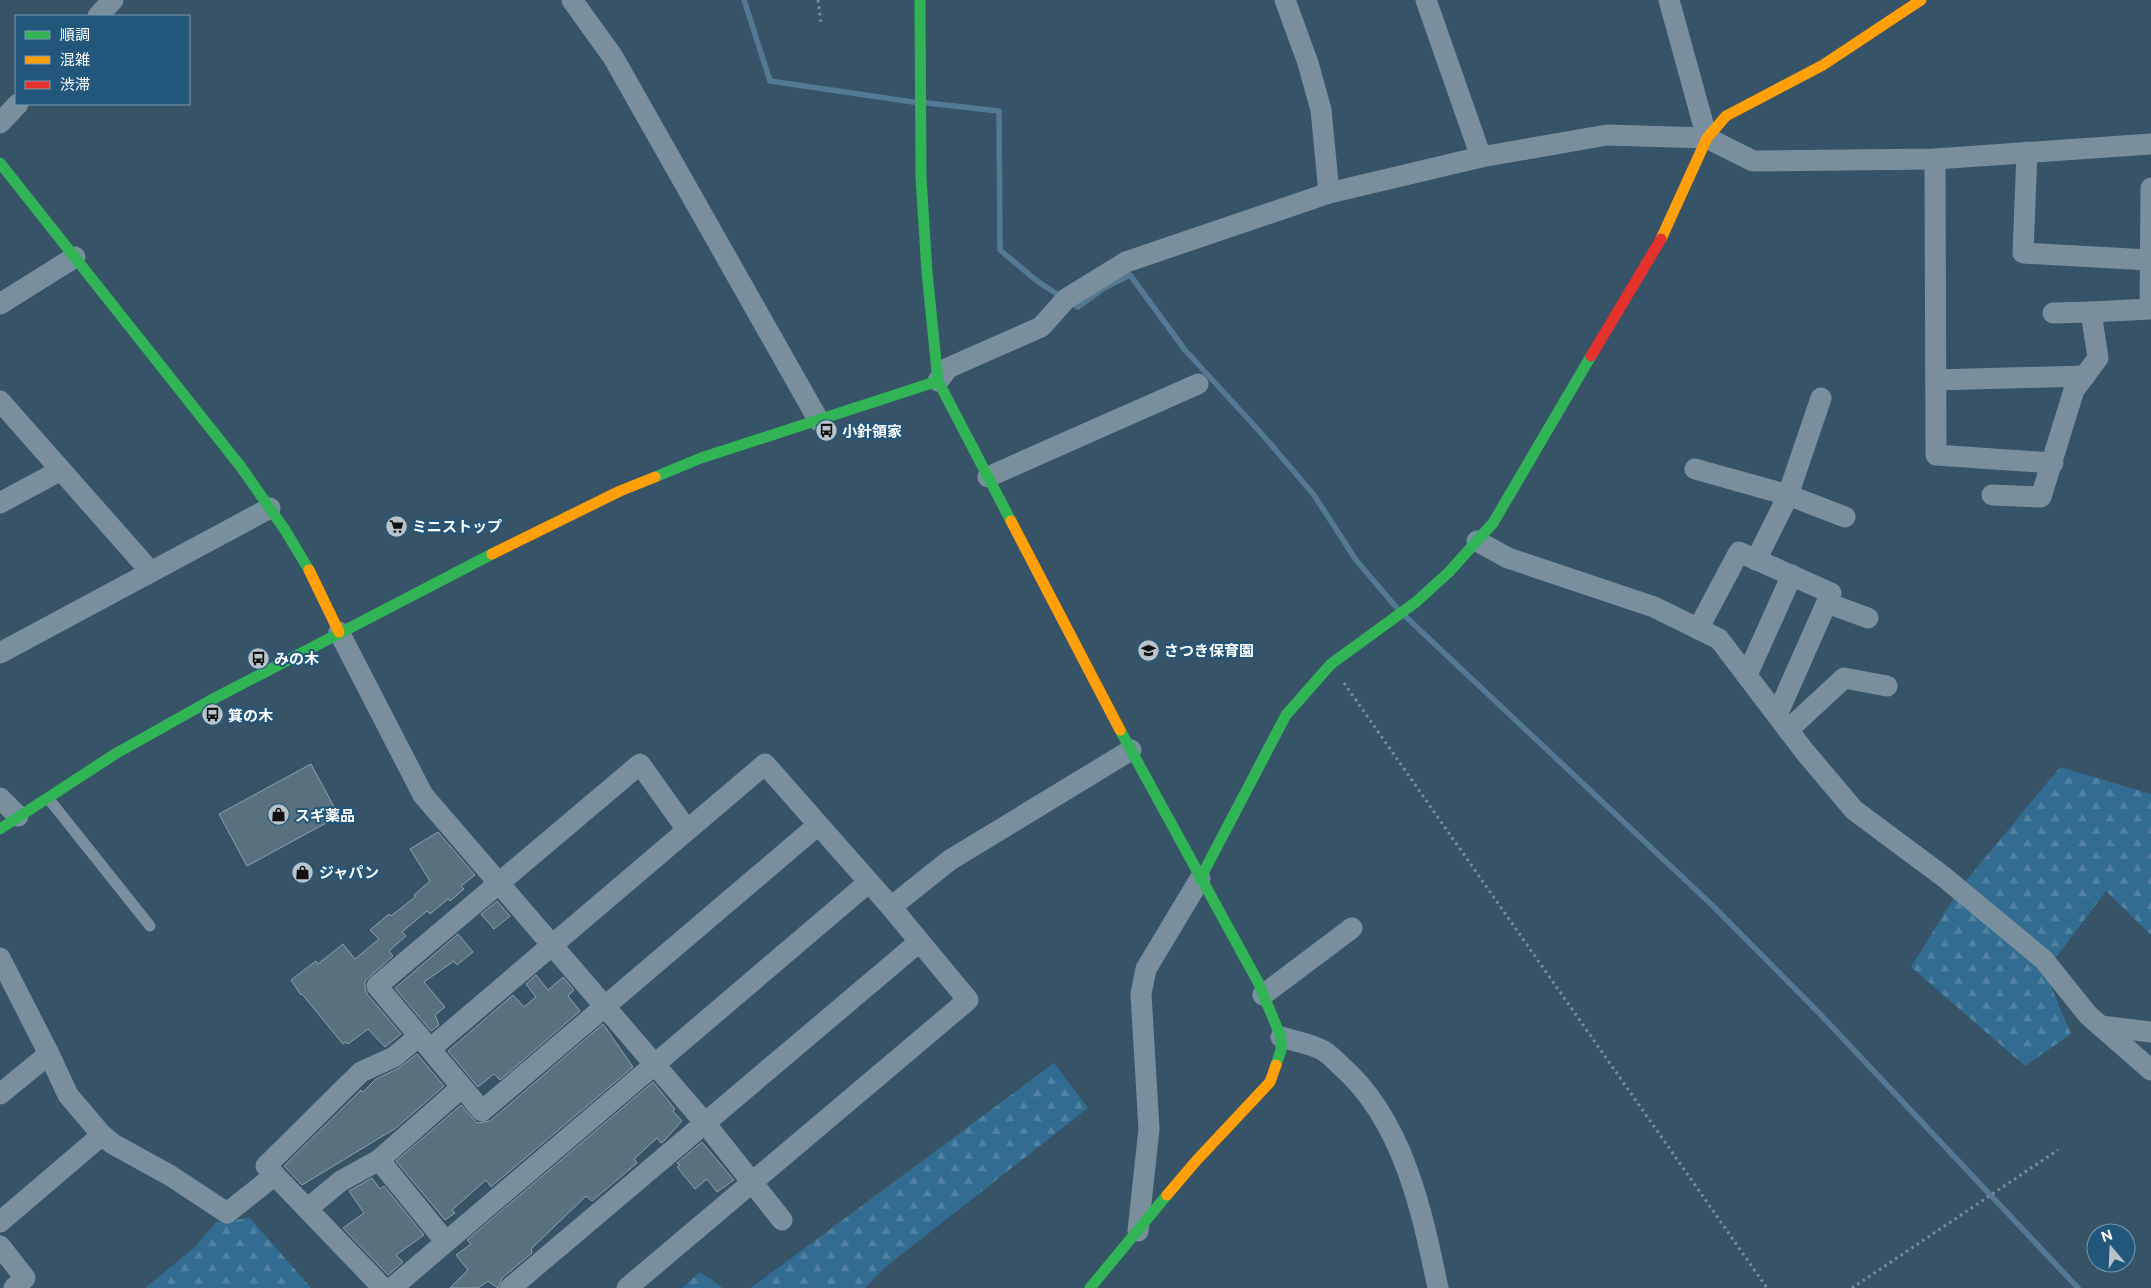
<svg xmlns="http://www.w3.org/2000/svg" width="2151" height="1288" font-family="'Public Sans','Noto Sans JP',sans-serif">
	<defs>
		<pattern id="forest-firs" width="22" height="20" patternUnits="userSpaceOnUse" patternTransform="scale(1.25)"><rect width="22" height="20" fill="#336c91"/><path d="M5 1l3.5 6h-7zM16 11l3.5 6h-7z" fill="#5282a2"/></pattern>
	</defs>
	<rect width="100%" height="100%" fill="#365367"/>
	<g fill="url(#forest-firs)">
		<path d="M2060 767 2151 794V935L2106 891 2045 972 2071 1034 2025 1066 1911 967 1960 888Z"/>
		<path d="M1054 1063 1088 1108 883 1269 865 1288H751Z"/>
		<path d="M250 1218 311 1288H145L195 1247 216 1222Z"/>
		<path d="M700 1272 723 1288H682Z"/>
	</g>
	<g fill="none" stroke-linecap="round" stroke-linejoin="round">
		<g stroke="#547a93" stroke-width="5.5">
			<path d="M744 0 770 81 913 102"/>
			<path d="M927 103 999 111 1000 250 1037 281 1063 298"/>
			<path d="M1071 303 1078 307 1104 288 1130 275 1185 350 1261 433 1314 495 1356 560 1396 607"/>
			<path d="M1406 617 1713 906 1821 1015 2078 1288"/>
		</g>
	</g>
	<g fill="#59707f" stroke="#8ea0ac">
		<path d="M311 764 339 816 247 866 219 814Z"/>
		<path d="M438 832 475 875 461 886 464 889 450 901 448 899 430 914 427 911 402 932 406 936 389 951 393 956 365 981V988L367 994 401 1034 385 1047 368 1029 348 1044 346 1042 343 1044 302 994 301 995 291 980 316 961 318 964 343 944 355 959 379 939 370 930 389 914 391 916 415 897 414 895 430 881 410 849Z"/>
		<path d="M497 901 510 916 494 929 481 914Z"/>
		<path d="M458 934 473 952 457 965 454 961 424 982 445 1007 435 1015 439 1025 431 1031 395 988Z"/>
		<path d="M536 975 548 990 563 977 574 990 568 996 580 1011 500 1080 494 1074 478 1087 448 1051 513 995 524 1007 536 997 526 984Z"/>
		<path d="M603 1024 633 1067 491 1187 486 1180 452 1210 455 1213 445 1220 396 1161 461 1105 477 1123 490 1121Z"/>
		<path d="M417 1054 444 1086 396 1128 302 1185 284 1166 361 1090 363 1092 376 1079 399 1068Z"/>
		<path d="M653 1082 675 1109 673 1111 682 1121 663 1142 661 1143 657 1138 634 1159 637 1163 592 1201 586 1196 531 1249 532 1253 502 1278 498 1288 488 1281 478 1288H450L468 1270 456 1255 471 1244 467 1240Z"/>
		<path d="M702 1142 734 1180 717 1192 707 1179 695 1189 677 1167 680 1165 677 1163Z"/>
		<path d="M372 1178 380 1189 384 1186 424 1235 396 1255 403 1262 388 1275 343 1228 364 1213 349 1191Z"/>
	</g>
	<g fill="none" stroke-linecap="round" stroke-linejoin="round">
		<g stroke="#7a8f9e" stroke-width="3" stroke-dasharray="2.5 4" stroke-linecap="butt">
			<path d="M818 0 821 23"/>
			<path d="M1344 683 1767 1288"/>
			<path d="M1852 1288 2058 1150"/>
		</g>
		<path stroke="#7a8f9e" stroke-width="11" d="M48 798 150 926"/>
		<g stroke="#7a8f9e" stroke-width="21">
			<path d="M572 0 613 57 819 421"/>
			<path d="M1285 0 1308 63 1321 110 1329 193"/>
			<path d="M1426 0 1481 157"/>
			<path d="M1669 0 1707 138"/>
			<path d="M98 16 113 0"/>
			<path d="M0 123 18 104"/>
			<path d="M2027 152 2023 253 2149 260"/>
			<path d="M1935 159 1936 455 2053 463"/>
			<path d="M0 304 75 257"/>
			<path d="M2053 313 2091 312"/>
			<path d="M1936 380 2085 376"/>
			<path d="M938 381 948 368 1041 327 1066 299 1126 262 1329 193 1481 157 1607 135 1707 138 1753 161 1935 159 2151 144"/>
			<path d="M0 401 151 572"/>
			<path d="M1695 469 1788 495 1845 517"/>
			<path d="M988 477 1198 384"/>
			<path d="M1992 495 2041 497 2074 390 2098 358 2091 312 2150 309 2151 188"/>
			<path d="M0 503 61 470"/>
			<path d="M1477 541 1508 558 1654 607 1719 639 1805 752 1854 810 1944 877 2044 960 2088 1015 2151 1070"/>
			<path d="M1756 560 1787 498 1821 398"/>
			<path d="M1827 603 1868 618"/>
			<path d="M1698 629 1739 552 1831 593 1777 715"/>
			<path d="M339 632 423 795 705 1123 782 1220"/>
			<path d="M0 653 270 508"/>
			<path d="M1747 675 1792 575"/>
			<path d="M1788 730 1844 678 1887 686"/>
			<path d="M0 798 18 816"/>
			<path d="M687 830 640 764 377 986 482 1111 818 825"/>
			<path d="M891 907 950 860 1131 750"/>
			<path d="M0 958 49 1054 68 1095 102 1135 113 1144 171 1176 227 1213 275 1175"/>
			<path d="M1263 995 1352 928"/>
			<path d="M2101 1026 2151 1032"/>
			<path d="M1281 1037C1294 1041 1312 1044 1324 1051 1330 1055 1336 1061 1341 1066 1403 1120 1422 1211 1438 1288"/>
			<path d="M430 1049 765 764 891 907 968 1000 627 1288"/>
			<path d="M0 1094 49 1054"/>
			<path d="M379 1160 446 1242"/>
			<path d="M307 1209 341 1181 379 1160 462 1087"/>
			<path d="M0 1222 102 1135"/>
			<path d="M1138 1231 1149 1129 1141 994 1146 969 1200 879"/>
			<path d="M0 1246 25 1278 14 1288"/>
			<path d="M383 1288 266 1166 361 1072 394 1057 419 1036"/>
			<path d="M392 1288 869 882"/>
			<path d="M510 1288 919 942"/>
		</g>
		<g stroke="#30b455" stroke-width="11">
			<path d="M920 0 921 177 927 272 938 381 1011 521"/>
			<path d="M0 163 241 467 285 530 309 570"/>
			<path d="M655 477 701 458 938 381"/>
			<path d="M1120 730 1258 982 1281 1037V1050L1276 1065"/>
			<path d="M0 829 115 754 213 699 492 554"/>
			<path d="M1200 879 1286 715 1331 664 1416 602 1449 572 1493 523 1591 356"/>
			<path d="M1090 1288 1167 1195"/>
		</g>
		<g stroke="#ff9f0a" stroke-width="11">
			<path d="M1661 239 1707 138 1726 116 1823 65 1921 0"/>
			<path d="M1011 521 1120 730"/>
			<path d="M492 554 620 491 655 477"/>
			<path d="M309 570 339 632"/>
			<path d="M1167 1195 1196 1161 1270 1082 1276 1065"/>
		</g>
		<path stroke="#e5322d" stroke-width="11" d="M1591 356 1661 239"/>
	</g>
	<defs>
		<symbol id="bus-disc" viewBox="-11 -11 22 22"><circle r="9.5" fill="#b9c3ca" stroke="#22577b"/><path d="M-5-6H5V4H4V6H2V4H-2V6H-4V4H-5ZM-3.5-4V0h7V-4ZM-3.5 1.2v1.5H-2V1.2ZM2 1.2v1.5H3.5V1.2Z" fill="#111"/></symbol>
		<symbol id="supermarket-disc" viewBox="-11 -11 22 22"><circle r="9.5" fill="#b9c3ca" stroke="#22577b"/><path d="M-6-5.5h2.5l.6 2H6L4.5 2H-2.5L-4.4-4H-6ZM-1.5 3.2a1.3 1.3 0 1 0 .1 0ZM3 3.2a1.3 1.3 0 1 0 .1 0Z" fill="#111"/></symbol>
		<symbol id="school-disc" viewBox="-11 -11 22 22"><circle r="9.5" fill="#b9c3ca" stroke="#22577b"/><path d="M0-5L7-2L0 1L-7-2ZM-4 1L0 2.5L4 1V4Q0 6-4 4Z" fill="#111"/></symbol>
		<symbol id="shop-disc" viewBox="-11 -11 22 22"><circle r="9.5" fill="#b9c3ca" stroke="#22577b"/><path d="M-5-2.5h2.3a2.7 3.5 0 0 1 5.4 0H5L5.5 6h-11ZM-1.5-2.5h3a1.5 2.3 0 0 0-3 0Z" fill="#111"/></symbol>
	</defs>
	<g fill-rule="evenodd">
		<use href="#bus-disc" x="814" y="418" width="25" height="25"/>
		<use href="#supermarket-disc" x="384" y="514" width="25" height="25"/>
		<use href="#school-disc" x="1136" y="638" width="25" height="25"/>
		<use href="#bus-disc" x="246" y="646" width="25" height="25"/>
		<use href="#bus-disc" x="200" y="702" width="25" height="25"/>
		<use href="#shop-disc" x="266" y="802" width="25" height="25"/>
		<use href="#shop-disc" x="290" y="860" width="25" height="25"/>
	</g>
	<g text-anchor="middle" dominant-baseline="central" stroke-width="4" stroke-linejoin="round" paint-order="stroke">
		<g font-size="15" font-weight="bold" fill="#fff" stroke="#22577b" text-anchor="start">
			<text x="842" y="431">小針領家</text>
			<text x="412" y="526">ミニストップ</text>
			<text x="1164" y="650">さつき保育園</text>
			<text x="274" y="658">みの木</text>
			<text x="228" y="715">箕の木</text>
			<text x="295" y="815">スギ薬品</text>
			<text x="319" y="872">ジャパン</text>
		</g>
	</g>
	<rect x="15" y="15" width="175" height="90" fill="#22577b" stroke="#7a9ab0"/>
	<rect x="25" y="31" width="25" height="8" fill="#30b455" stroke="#7a9ab0"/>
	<text x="60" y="40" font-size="15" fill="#ffffff">順調</text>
	<rect x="25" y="56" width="25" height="8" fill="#ff9f0a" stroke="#7a9ab0"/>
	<text x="60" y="65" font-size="15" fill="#ffffff">混雑</text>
	<rect x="25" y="81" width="25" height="8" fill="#e5322d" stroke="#7a9ab0"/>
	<text x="60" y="90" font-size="15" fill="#ffffff">渋滞</text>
	<g transform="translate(2111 1248) rotate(341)"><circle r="24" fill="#22577b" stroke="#7a9ab0"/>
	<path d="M0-4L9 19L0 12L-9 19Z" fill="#b9c3ca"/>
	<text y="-8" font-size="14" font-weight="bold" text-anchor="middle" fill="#ffffff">N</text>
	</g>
</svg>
